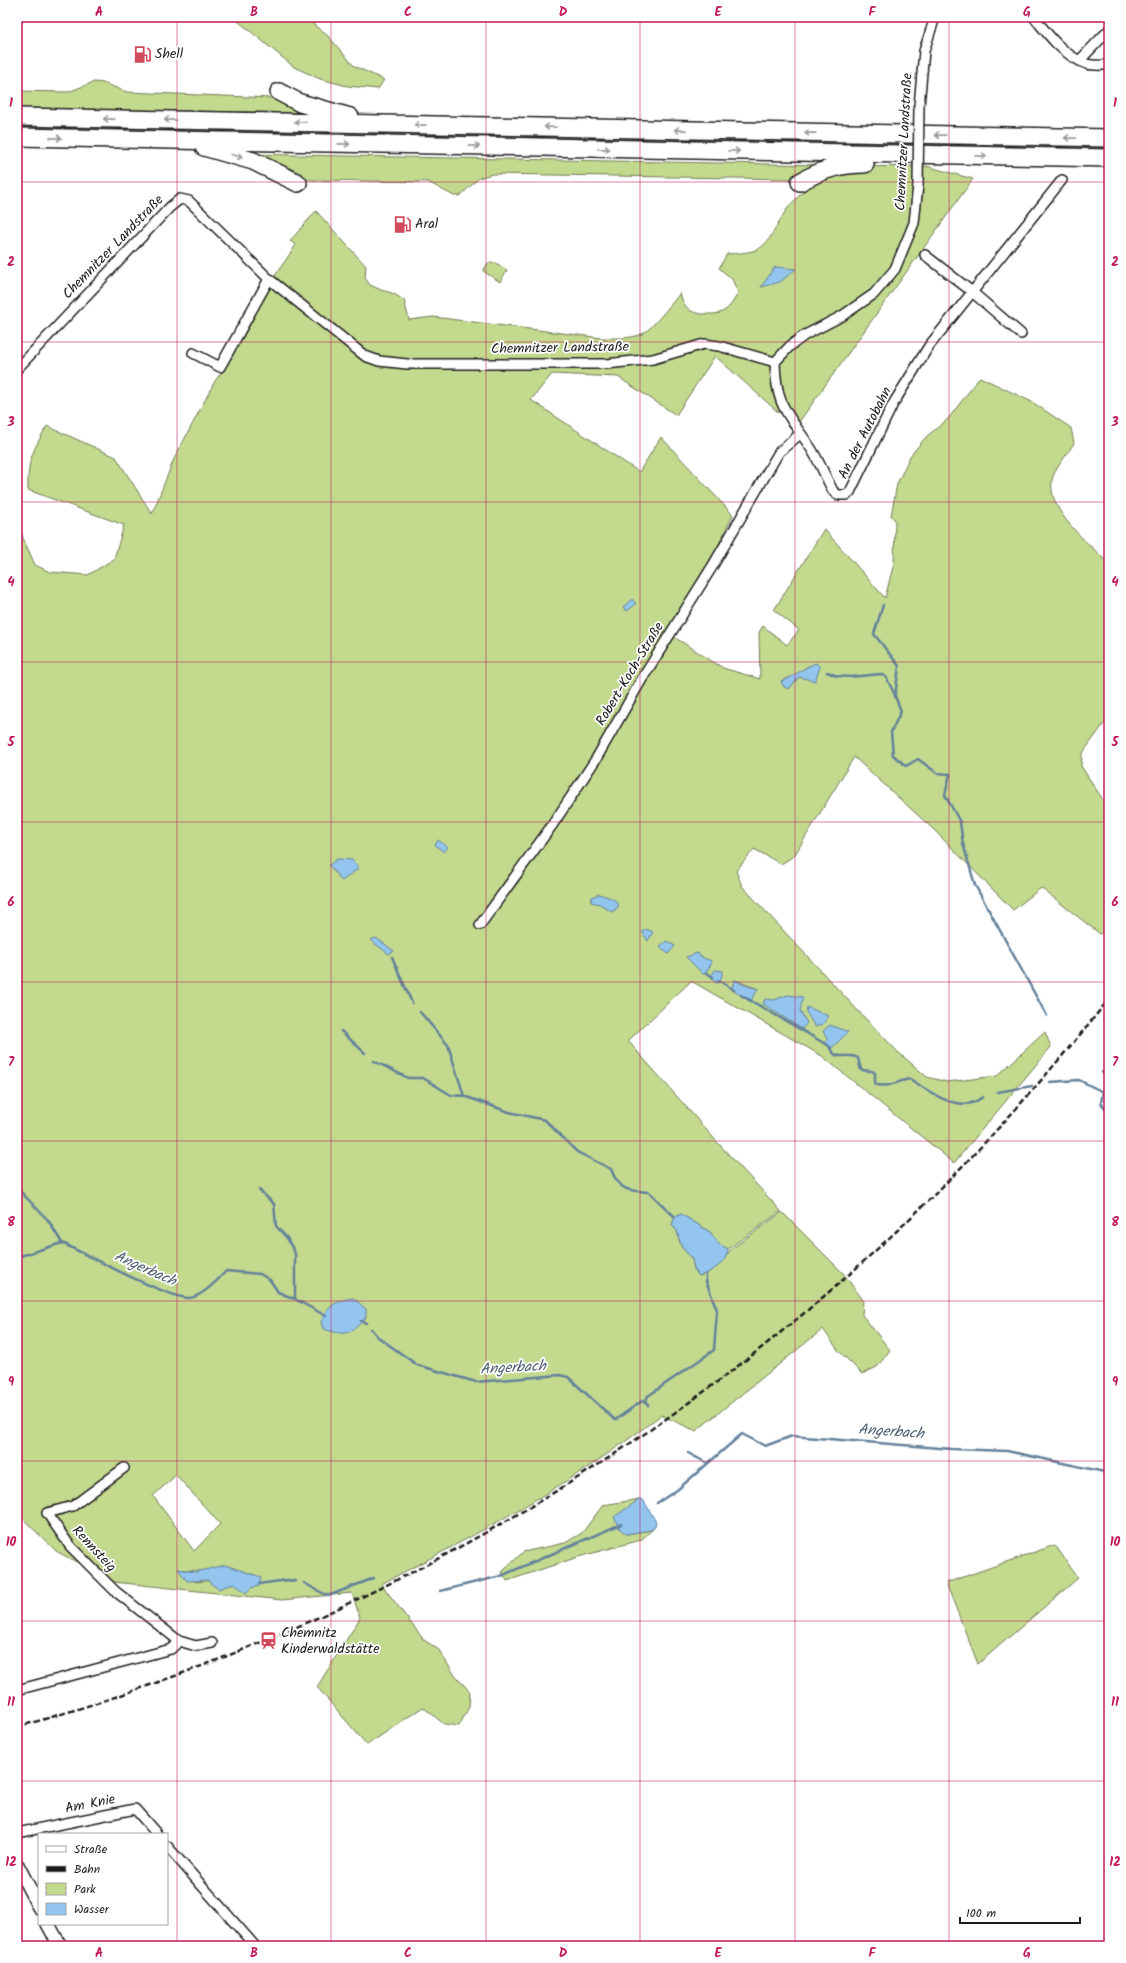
<svg xmlns="http://www.w3.org/2000/svg" width="1126" height="1963" font-family="Kalam,sans-serif">
	<rect width="100%" height="100%" fill="#fff"/>
	<filter id="ink" filterUnits="userSpaceOnUse"><feTurbulence type="fractalNoise" baseFrequency=".025" numOctaves="2"/><feDisplacementMap in="SourceGraphic" scale="8" xChannelSelector="R" yChannelSelector="G"/><feConvolveMatrix kernelMatrix="1 2 1 2 8 2 1 2 1" color-interpolation-filters="sRGB"/></filter>
	<g filter="url(#ink)">
		<g fill="#c3d98e" stroke="#707a55" fill-rule="evenodd">
			<path d="M233 17H304L328 36 354 66 384 80 378 89 347 86 320 79 294 67Z"/>
			<path d="M94 82 103 83 127 92 272 98 281 99 306 113 17 108V91L68 92Z"/>
			<path d="M242 154 823 165 799 179H792L492 174 479 178 460 196H454L428 182 312 180 298 178Z"/>
			<path d="M926 166 973 179 799 422 778 412 715 356 676 415 618 377 552 374 531 400 639 472 661 437 733 515 674 637 723 668 760 679 759 632 763 626 787 645 799 630 774 610 824 529 885 598 894 563 895 520 891 516 897 484 910 456 926 437 948 419 980 377 1032 402 1071 428 1074 443C1069 452 1053 471 1052 480 1047 512 1089 543 1109 564V717L1082 754 1081 766 1109 809V927L1100 934 1041 888 1013 910 933 829 854 757 794 856 781 864 754 849 736 871 742 886 862 1015 898 1052 927 1077 947 1082 997 1076 1045 1032 1051 1047 954 1163 822 1056 691 981 628 1041 718 1143 781 1211 728 1249 719 1244 710 1232 681 1214 675 1217 672 1225 677 1231 681 1246 692 1259 694 1269 699 1276C710 1273 725 1261 730 1250L782 1212 843 1273 863 1300 862 1315 890 1350 877 1367 862 1374 838 1350 823 1329 696 1431 661 1415C575 1482 478 1534 381 1584L424 1640 439 1650 452 1671 470 1692 469 1707 459 1726 444 1724 423 1707 367 1745 317 1687 360 1618 352 1593 282 1600 114 1582 56 1551 17 1513V518L23 538 35 565 50 572 88 575 114 559 124 525 28 490C27 461 33 450 47 426L116 457 152 514 174 459 215 381 223 370 268 286 296 245 290 241 316 211 366 266 365 278 370 285 381 290 392 293 404 300 409 320 433 317 602 338C614 338 631 339 642 334 653 328 672 303 680 293 684 309 692 315 709 314 713 314 718 314 722 312 730 308 734 300 738 293L732 279 719 268 727 254C770 252 764 245 785 212 790 204 799 196 806 189L804 182 848 167ZM808 666 795 680 781 681 794 676ZM600 904 619 906 612 912ZM697 953 705 959 693 964 687 958ZM735 980 758 989H731ZM353 1298 366 1310 364 1321 356 1325 323 1315 331 1308ZM176 1475 220 1524 194 1551 153 1496ZM178 1569C204 1574 238 1567 261 1578L251 1588C233 1582 215 1579 196 1582Z"/>
			<path d="M488 263H496L507 270 500 282 483 271Z"/>
			<path d="M640 1499 636 1500 626 1534 651 1530 655 1527 641 1540 578 1557 507 1581 502 1572 523 1552 565 1543 582 1533 603 1505Z"/>
			<path d="M1055 1545 1078 1578 978 1664 946 1583Z"/>
		</g>
		<g fill="#93c5ef" stroke="#63819b">
			<path d="M775 267 796 269 780 282 761 287Z"/>
			<path d="M632 599 636 604 627 611 623 607Z"/>
			<path d="M816 663 820 667 815 681 799 677 789 689 784 687 781 681C794 678 803 667 816 663Z"/>
			<path d="M438 840 448 847 444 852 435 845Z"/>
			<path d="M337 859 352 860 359 868 342 881 329 865Z"/>
			<path d="M599 894 614 899 619 906 612 912 600 904 591 902 592 897Z"/>
			<path d="M646 929 653 932 648 941 642 932Z"/>
			<path d="M376 938 394 951 389 954 370 940Z"/>
			<path d="M667 941 675 946 668 954 660 946Z"/>
			<path d="M697 953 705 959 710 960 712 963 704 975 686 957Z"/>
			<path d="M715 970 723 971 720 982 716 983 711 976Z"/>
			<path d="M735 980 744 985 758 989 750 1002C745 997 738 994 731 989Z"/>
			<path d="M788 995 803 997 800 1011 807 1023 802 1029 763 1004 765 999 774 1000Z"/>
			<path d="M807 1007 829 1016 823 1024 815 1027 806 1012Z"/>
			<path d="M830 1025 848 1032 832 1048 826 1043 827 1039 823 1031Z"/>
			<path d="M681 1214 710 1232 719 1244 728 1249C727 1263 712 1272 699 1276L694 1269 692 1259 681 1246 677 1231 672 1225 675 1217Z"/>
			<path d="M353 1298 366 1309V1316L364 1321C359 1324 356 1328 351 1331 343 1336 332 1331 323 1329L321 1322C327 1306 337 1300 353 1298Z"/>
			<path d="M640 1499 644 1501 656 1522 655 1527 651 1530 626 1534 619 1528 614 1517Z"/>
			<path d="M225 1565 261 1577 259 1586 251 1588 246 1593 234 1583 219 1589 211 1584 208 1580 187 1581 178 1569 196 1572Z"/>
		</g>
		<g fill="none" stroke-linecap="round" stroke-linejoin="round">
			<g stroke="#63819b" stroke-width="2.5">
				<path d="M883 605 874 634 899 666 895 696 901 711 891 732 893 755 906 766 918 759 937 773 950 774 945 795 960 822 963 844 975 885 1047 1016"/>
				<path d="M827 672 837 676 850 677 881 674 886 677 895 695"/>
				<path d="M392 957 412 1003"/>
				<path d="M707 973 713 977"/>
				<path d="M718 980 734 990"/>
				<path d="M741 995 829 1046C837 1064 844 1051 858 1058L861 1070 872 1071 875 1073V1084C888 1089 897 1081 910 1079 927 1090 952 1110 975 1102 977 1101 980 1098 983 1097"/>
				<path d="M420 1012 448 1045 464 1096 509 1112 545 1120 577 1152 611 1169C619 1191 628 1191 649 1192L675 1217"/>
				<path d="M341 1031 365 1053"/>
				<path d="M374 1061 408 1078H423L451 1095 464 1096"/>
				<path d="M1102 1072 1109 1082"/>
				<path d="M1050 1082 1079 1080 1103 1092"/>
				<path d="M1109 1082 1103 1092 1101 1103 1109 1113"/>
				<path d="M998 1092 1032 1086"/>
				<path d="M17 1188 48 1220 62 1243"/>
				<path d="M259 1190 274 1204 276 1226 287 1238 295 1253V1298"/>
				<path d="M17 1257 62 1243C85 1254 171 1300 190 1298 203 1296 218 1280 226 1271L260 1274 270 1280 278 1292 295 1299 326 1316"/>
				<path d="M361 1321 366 1323"/>
				<path d="M371 1329 378 1337 417 1365 476 1382 560 1375 568 1377 615 1420 642 1401 648 1405"/>
				<path d="M648 1404 646 1400 648 1396 714 1350 717 1310 706 1281V1274"/>
				<path d="M688 1453 707 1463"/>
				<path d="M657 1503 677 1490 742 1434 765 1446 792 1436 952 1449 1007 1451 1109 1473"/>
				<path d="M304 1583 328 1596 374 1578"/>
				<path d="M259 1584 287 1580 296 1581"/>
				<path d="M440 1591 501 1576 621 1524"/>
			</g>
			<defs>
				<g id="street">
					<path d="M1034 17C1048 35 1064 56 1087 64 1094 66 1102 65 1109 65"/>
					<path d="M1080 60 1109 30"/>
					<path d="M919 106 924 51 935 17"/>
					<path d="M925 255 971 291 1021 334"/>
					<path d="M193 353 220 367 269 279"/>
					<path d="M775 362C776 409 789 414 812 450 820 463 826 478 833 491L838 495H847L850 492 893 404 929 346 1062 180"/>
					<path d="M17 369 170 207 180 199 189 201 269 279 365 356 379 361 407 364H606L653 359 704 344 719 346 775 362 790 346 805 335 842 316 874 294 895 269 914 223 918 185"/>
					<path d="M480 925 553 824 596 759 642 679 712 567 779 452 800 434"/>
					<path d="M179 1641 196 1646 212 1643"/>
					<path d="M17 1690 171 1649 179 1641 115 1591 70 1546 47 1513 73 1506 124 1468"/>
					<path d="M17 1833 135 1809 157 1834"/>
					<path d="M167 1846 255 1946"/>
				</g>
				<g id="secondary">
					<path d="M17 1865 39 1907"/>
					<path d="M48 1924 60 1946"/>
				</g>
				<g id="highway">
					<path d="M279 92 300 103 350 117"/>
					<path d="M17 117 1109 138"/>
					<path d="M17 137 1109 158"/>
					<path d="M204 147 253 161 298 183"/>
					<path d="M800 182C821 170 840 164 865 164"/>
				</g>
			</defs>
			<use href="#street" stroke="#1c1c1c" stroke-width="12"/>
			<use href="#secondary" stroke="#1c1c1c" stroke-width="16"/>
			<use href="#highway" stroke="#1c1c1c" stroke-width="20"/>
			<use href="#street" stroke="#fff" stroke-width="9"/>
			<use href="#secondary" stroke="#fff" stroke-width="13"/>
			<use href="#highway" stroke="#fff" stroke-width="17"/>
			<path stroke="#1c1c1c" stroke-width="2.5" stroke-dasharray="6 3" stroke-linecap="butt" d="M17 1727C339 1637 642 1468 887 1240 967 1166 1040 1085 1109 999"/>
			<defs>
				<path id="street-bridge" d="M918 185 919 106"/>
			</defs>
			<use href="#street-bridge" stroke="#1c1c1c" stroke-width="12" stroke-linecap="butt"/>
			<use href="#street-bridge" stroke="#fff" stroke-width="9"/>
		</g>
		<defs><path id="oneway-shaft" d="M-6 0H5M1.5-3L5.5 0L1.5 3" fill="none" stroke-width="1.6" stroke-linecap="round" stroke-linejoin="round"/></defs>
		<g stroke="#999">
			<use href="#oneway-shaft" transform="translate(109 119) rotate(-179)"/>
			<use href="#oneway-shaft" transform="translate(170 120) rotate(-179)"/>
			<use href="#oneway-shaft" transform="translate(300 122) rotate(-179)"/>
			<use href="#oneway-shaft" transform="translate(420 125) rotate(-179)"/>
			<use href="#oneway-shaft" transform="translate(550 127) rotate(-179)"/>
			<use href="#oneway-shaft" transform="translate(680 130) rotate(-179)"/>
			<use href="#oneway-shaft" transform="translate(810 133) rotate(-179)"/>
			<use href="#oneway-shaft" transform="translate(940 135) rotate(-179)"/>
			<use href="#oneway-shaft" transform="translate(56 138) rotate(1)"/>
			<use href="#oneway-shaft" transform="translate(1070 138) rotate(-179)"/>
			<use href="#oneway-shaft" transform="translate(344 144) rotate(1)"/>
			<use href="#oneway-shaft" transform="translate(474 146) rotate(1)"/>
			<use href="#oneway-shaft" transform="translate(604 149) rotate(1)"/>
			<use href="#oneway-shaft" transform="translate(734 151) rotate(1)"/>
			<use href="#oneway-shaft" transform="translate(237 156) rotate(15)"/>
			<use href="#oneway-shaft" transform="translate(981 156) rotate(1)"/>
		</g>
	</g>
	<path fill="none" stroke="#c2185b" stroke-width="1" stroke-opacity="0.55" d="M177 17V1946M331 17V1946M486 17V1946M640 17V1946M795 17V1946M949 17V1946M17 182H1109M17 342H1109M17 502H1109M17 662H1109M17 822H1109M17 982H1109M17 1141H1109M17 1301H1109M17 1461H1109M17 1621H1109M17 1781H1109"/>
	<defs>
		<symbol id="fuel-bare" viewBox="-9 -9 18 18"><path d="M-5.5-6h7V0h2V4h1.3V-2.5L3-4.5l.8-.8L6-3V5H2.5V1h-1V6h-7ZM-4.2-4.7v3.2H.2V-4.7Z" fill="#d1495b" stroke="#fff" stroke-width="2.5" paint-order="stroke"/></symbol>
		<symbol id="station-bare" viewBox="-9 -9 18 18"><path d="M-3-6H3Q5-6 5-4V2Q5 4 3 4L4.5 6H3L1.5 4h-3L-3 6H-4.5L-3 4Q-5 4-5 2V-4Q-5-6-3-6ZM-3.5-4v3h7v-3ZM-3.5 1v1.5H-2V1ZM2 1v1.5H3.5V1Z" fill="#d1495b" stroke="#fff" stroke-width="2.5" paint-order="stroke"/></symbol>
	</defs>
	<g fill-rule="evenodd">
		<use href="#fuel-bare" x="130" y="42" width="25" height="25"/>
		<use href="#fuel-bare" x="390" y="212" width="25" height="25"/>
		<use href="#station-bare" x="256" y="1628" width="25" height="25"/>
	</g>
	<g text-anchor="middle" dominant-baseline="central" stroke-width="3.5" stroke-linejoin="round" paint-order="stroke">
		<g font-size="14" fill="#1c1c1c" stroke="#fff" text-anchor="start">
			<text x="155" y="54">Shell</text>
			<text x="415" y="224">Aral</text>
			<text x="281" y="1633">Chemnitz<tspan x="281" dy="16">Kinderwaldstätte</tspan></text>
		</g>
		<g font-size="14" fill="#1c1c1c" stroke="#fff">
			<text transform="translate(904 142) rotate(-87)">Chemnitzer Landstraße</text>
			<text transform="translate(113 247) rotate(-46)">Chemnitzer Landstraße</text>
			<text transform="translate(560 348) rotate(-1)">Chemnitzer Landstraße</text>
			<text transform="translate(865 433) rotate(-63)">An der Autobahn</text>
			<text transform="translate(630 674) rotate(-59)">Robert-Koch-Straße</text>
			<text transform="translate(94 1549) rotate(47)">Rennsteig</text>
			<text transform="translate(90 1804) rotate(-11)">Am Knie</text>
		</g>
		<g font-size="15" font-style="italic" fill="#4c6070" stroke="#fff">
			<text transform="translate(145 1269) rotate(24)">Angerbach</text>
			<text transform="translate(513 1368) rotate(-3)">Angerbach</text>
			<text transform="translate(891 1432) rotate(4)">Angerbach</text>
		</g>
	</g>
	<rect width="1126" height="1963" fill="none" stroke="#fff" stroke-width="44"/>
	<rect x="38" y="1833" width="130" height="92" fill="#ffffff" stroke="#a4a4a4"/>
	<rect x="46" y="1846" width="20" height="6" fill="#ffffff" stroke="#a4a4a4"/>
	<text x="74" y="1853" font-size="12" fill="#1c1c1c">Straße</text>
	<rect x="46" y="1866" width="20" height="6" fill="#1c1c1c" stroke="#a4a4a4"/>
	<text x="74" y="1873" font-size="12" fill="#1c1c1c">Bahn</text>
	<rect x="46" y="1883" width="20" height="12" fill="#c3d98e" stroke="#a4a4a4"/>
	<text x="74" y="1893" font-size="12" fill="#1c1c1c">Park</text>
	<rect x="46" y="1903" width="20" height="12" fill="#93c5ef" stroke="#a4a4a4"/>
	<text x="74" y="1913" font-size="12" fill="#1c1c1c">Wasser</text>
	<path d="M960 1917v6h120v-6" fill="none" stroke="#1c1c1c" stroke-width="2"/>
	<text x="966" y="1917" font-size="12" fill="#1c1c1c" stroke="#ffffff" stroke-width="3" paint-order="stroke">100 m</text>
	<rect x="22" y="22" width="1082" height="1919" fill="none" stroke="#c2185b" stroke-width="1.5"/>
	<g font-size="13" text-anchor="middle" font-weight="bold" fill="#c2185b">
		<text x="99" y="16">A</text>
		<text x="254" y="16">B</text>
		<text x="408" y="16">C</text>
		<text x="563" y="16">D</text>
		<text x="718" y="16">E</text>
		<text x="872" y="16">F</text>
		<text x="1027" y="16">G</text>
		<text x="11" y="107">1</text>
		<text x="1115" y="107">1</text>
		<text x="11" y="266">2</text>
		<text x="1115" y="266">2</text>
		<text x="11" y="426">3</text>
		<text x="1115" y="426">3</text>
		<text x="11" y="586">4</text>
		<text x="1115" y="586">4</text>
		<text x="11" y="746">5</text>
		<text x="1115" y="746">5</text>
		<text x="11" y="906">6</text>
		<text x="1115" y="906">6</text>
		<text x="11" y="1066">7</text>
		<text x="1115" y="1066">7</text>
		<text x="11" y="1226">8</text>
		<text x="1115" y="1226">8</text>
		<text x="11" y="1386">9</text>
		<text x="1115" y="1386">9</text>
		<text x="11" y="1546">10</text>
		<text x="1115" y="1546">10</text>
		<text x="11" y="1706">11</text>
		<text x="1115" y="1706">11</text>
		<text x="11" y="1866">12</text>
		<text x="1115" y="1866">12</text>
		<text x="99" y="1957">A</text>
		<text x="254" y="1957">B</text>
		<text x="408" y="1957">C</text>
		<text x="563" y="1957">D</text>
		<text x="718" y="1957">E</text>
		<text x="872" y="1957">F</text>
		<text x="1027" y="1957">G</text>
	</g>
</svg>
